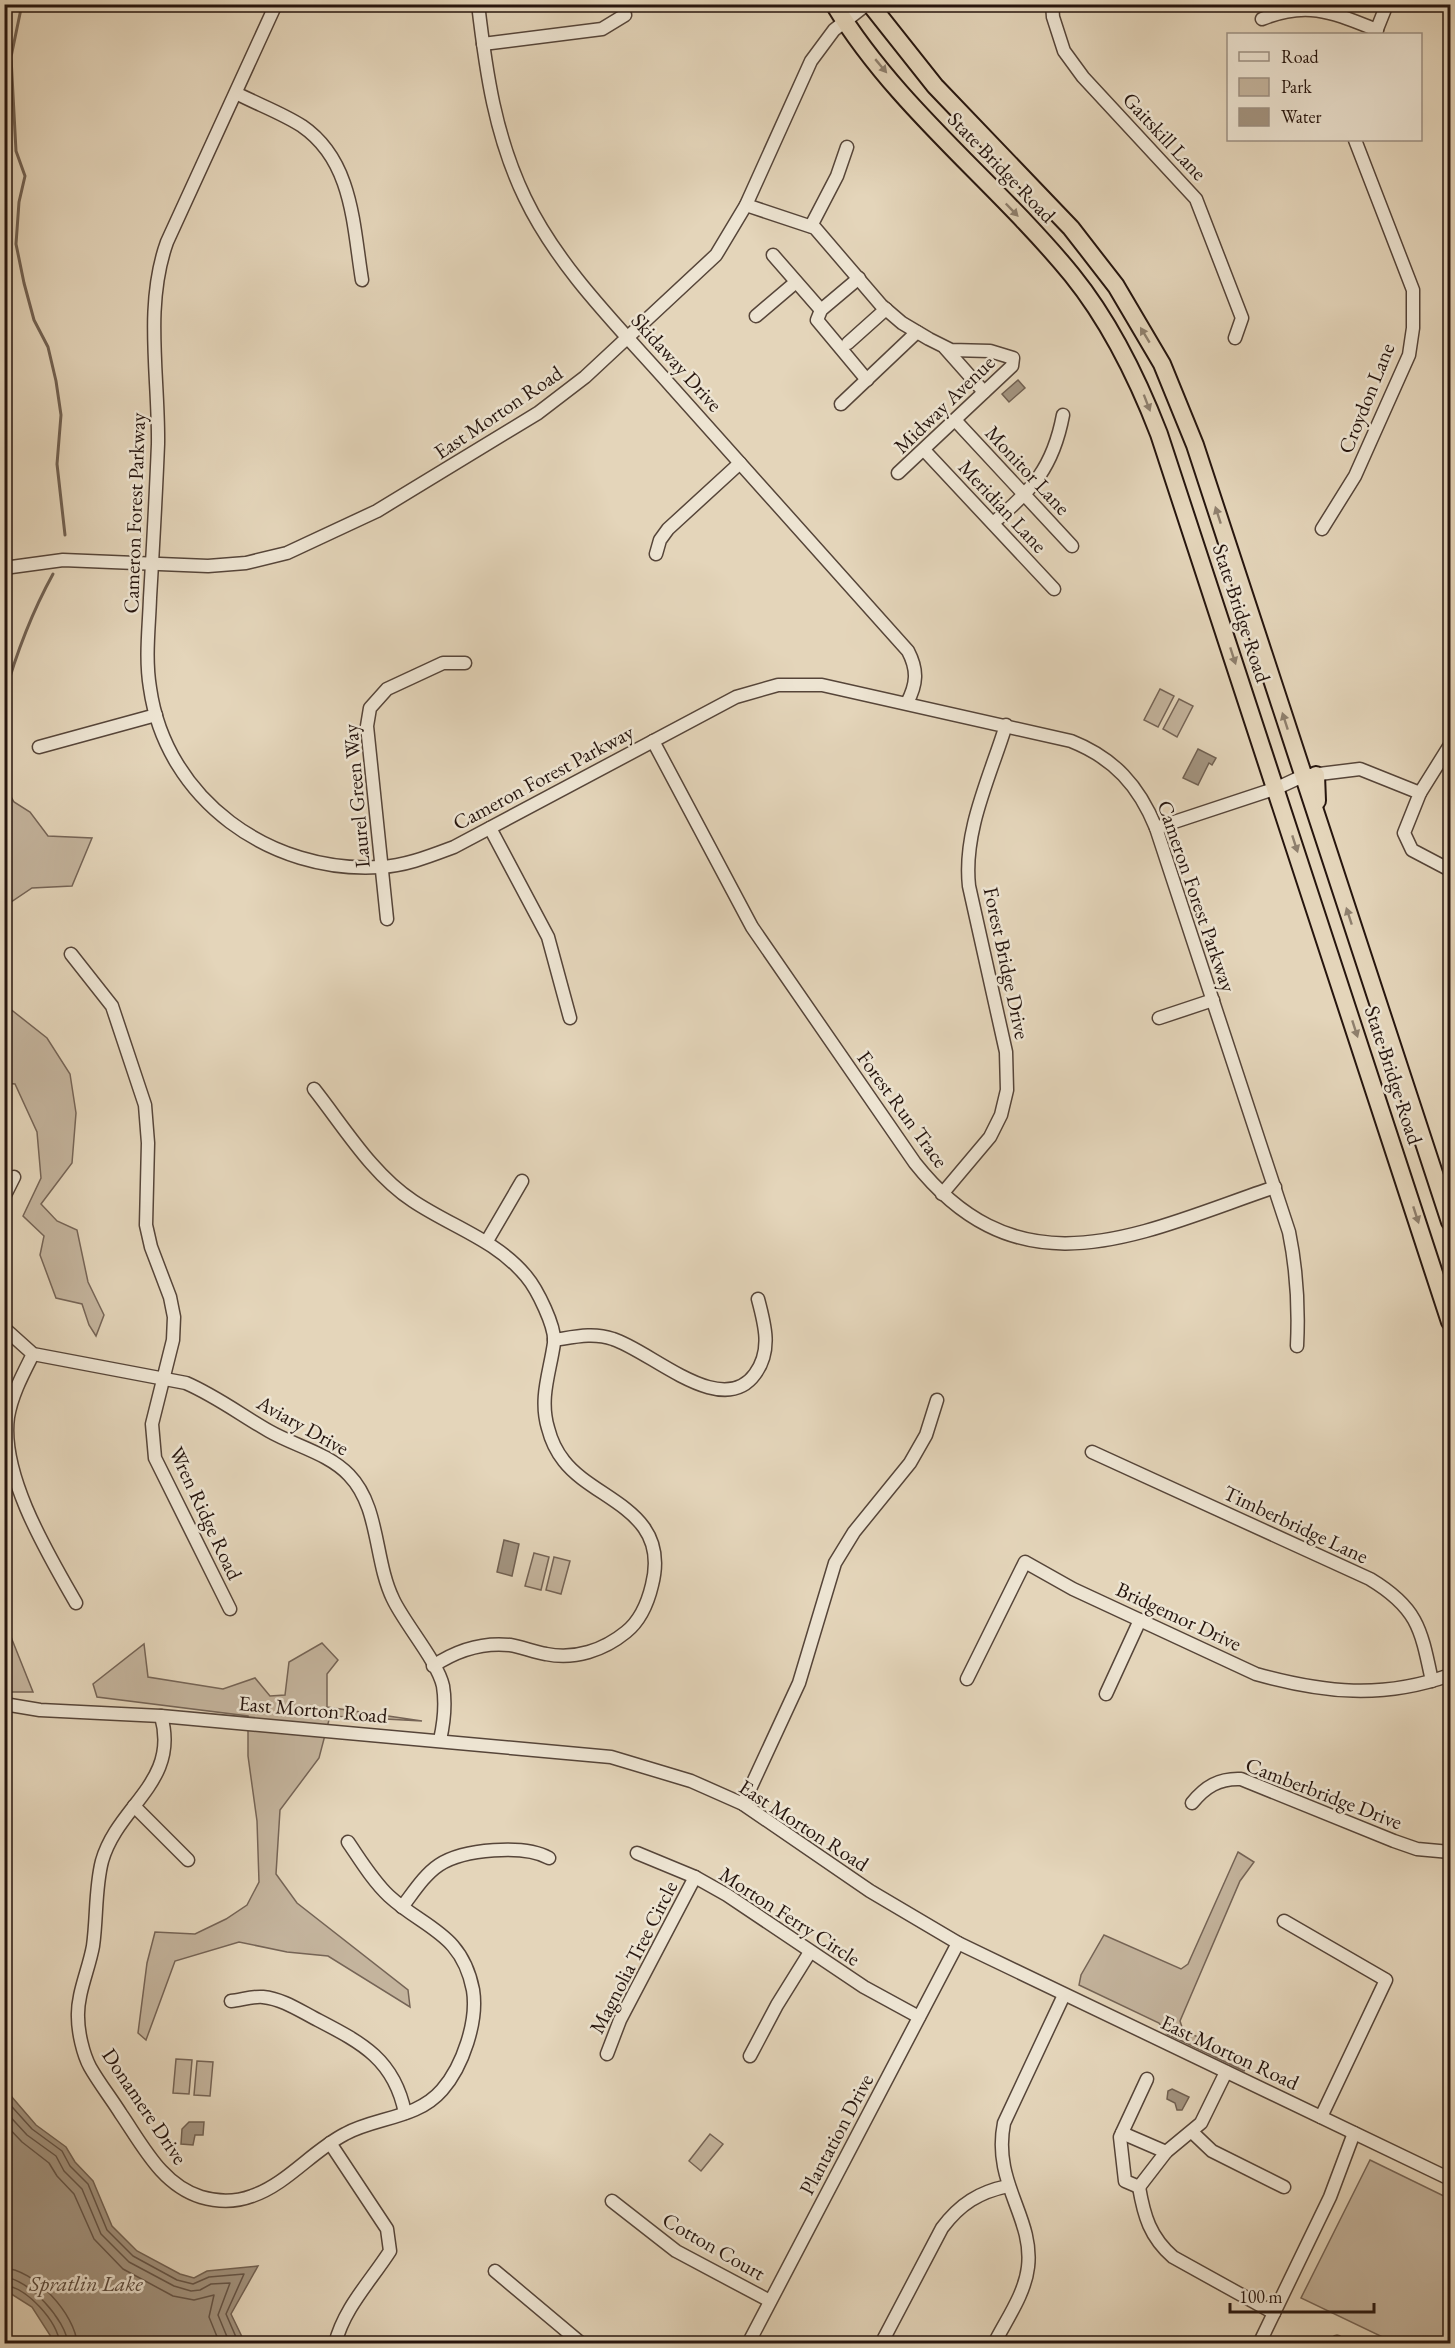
<svg xmlns="http://www.w3.org/2000/svg" width="1455" height="2348" font-family="'EB Garamond',serif">
	<rect width="100%" height="100%" fill="#e4d5ba"/>
	<filter id="stains"><feTurbulence type="fractalNoise" baseFrequency=".00333" numOctaves="4"/><feColorMatrix values="0 0 0 0 .2 0 0 0 0 .09 0 0 0 0 .02 0 0 0 .5 -.17"/></filter>
	<radialGradient id="worn" r=".72"><stop offset=".6" stop-color="#630" stop-opacity="0"/><stop offset="1" stop-color="#630" stop-opacity=".3"/></radialGradient>
	<g fill="#c4b49d" stroke="#756456" stroke-width="1.5">
		<path d="M1160 689 1174 696 1158 727 1144 720Z"/>
		<path d="M1179 699 1193 706 1177 737 1163 729Z"/>
		<path d="M5 786 14 802 30 812 48 836 92 838 72 886 32 888 5 906Z"/>
		<path d="M4 1004 47 1038 70 1074 76 1113 72 1163 41 1204 57 1221 77 1230 88 1282 104 1315 96 1336 89 1325 82 1304 56 1298 40 1255 44 1236 23 1216 41 1178 37 1132 15 1084 5 1083Z"/>
		<path d="M534 1553 549 1557 541 1590 525 1586Z"/>
		<path d="M554 1557 570 1561 561 1594 546 1590Z"/>
		<path d="M5 1622 33 1692H5Z"/>
		<path d="M322 1643 338 1660 327 1674V1707L422 1721 330 1716 319 1758 280 1810 276 1874 297 1903 408 1990 410 2007 328 1956 287 1952 239 1942 175 1961 146 2040 138 2033 147 1963 155 1932 195 1934 226 1919 247 1905 259 1882 257 1821 248 1756V1716L97 1697 93 1684 144 1644 148 1677 223 1689 255 1678 270 1696 285 1695 289 1662Z"/>
		<path d="M1238 1852 1254 1862 1240 1881 1180 2021 1183 2030 1249 2061 1244 2071 1167 2034 1159 2023 1079 1985 1081 1975 1104 1935 1181 1969 1188 1964Z"/>
		<path d="M176 2059 192 2060 189 2094 173 2093Z"/>
		<path d="M197 2061 213 2062 210 2096 194 2095Z"/>
		<path d="M710 2134 723 2144 701 2171 689 2161Z"/>
		<path d="M1370 2160 1450 2199V2343H1395L1301 2298Z"/>
	</g>
	<g fill="#a39480" stroke="#716152" stroke-width="1.5">
		<path d="M1018 380 1025 388 1009 402 1002 394Z"/>
		<path d="M1198 749 1216 758 1212 765 1209 763 1198 785 1183 778Z"/>
		<path d="M504 1540 519 1544 512 1576 497 1572Z"/>
		<path d="M5 2089 36 2125 66 2147 75 2162 93 2181 112 2226 137 2251 180 2274 194 2278 207 2271 258 2266 231 2314 245 2343H55L32 2307 5 2290Z"/>
		<path d="M1172 2089 1189 2097 1182 2110H1177L1175 2103 1167 2099 1168 2091Z"/>
		<path d="M189 2122H204L203 2135H195L193 2145 181 2144 182 2129Z"/>
	</g>
	<g fill="none" stroke-linecap="round" stroke-linejoin="round">
		<g stroke="#645447" stroke-width="1.5">
			<path d="M4 2098 32 2129 62 2151 70 2166 88 2184 107 2230 133 2256 177 2280 193 2284 209 2277 244 2274 226 2314 239 2344"/>
			<path d="M4 2110 27 2135 56 2156 64 2171 82 2189 101 2234 129 2262 174 2286 191 2291 200 2290 211 2284 230 2283 218 2315 230 2344"/>
			<path d="M4 2123 22 2142 49 2163 57 2176 74 2194 94 2239 123 2269 173 2296 194 2300 214 2295 209 2317 220 2344"/>
			<path d="M4 2268C34 2269 76 2315 77 2344"/>
			<path d="M4 2277C29 2279 66 2320 68 2344"/>
			<path d="M4 2285C28 2288 57 2321 60 2344"/>
		</g>
		<g stroke="#716152" stroke-width="3">
			<path d="M22 4 11 57 16 151 25 176 19 202 16 244 24 283 34 320 48 347 56 381 61 415 57 464 65 535"/>
			<path d="M4 697C16 654 31 614 53 574"/>
		</g>
		<defs>
			<g id="minor">
				<path d="M276 4 167 242C144 306 159 377 158 444 156 495 153 547 150 598 149 628 145 658 150 688 166 800 271 874 380 867 405 866 430 856 454 847L736 697 778 685H822L1071 741C1114 758 1139 786 1156 828L1289 1232C1297 1271 1299 1306 1297 1346"/>
				<path d="M478 4C486 72 495 136 525 198 559 269 620 328 672 387 751 475 830 563 908 651 918 670 917 684 907 703"/>
				<path d="M1052 4 1053 17 1064 51 1083 77 1196 199 1242 318 1235 338"/>
				<path d="M1262 19C1308 0 1334 13 1377 30"/>
				<path d="M1375 34 1387 4"/>
				<path d="M483 44 602 29 625 15"/>
				<path d="M236 93C257 104 282 113 302 126 353 161 353 225 362 280"/>
				<path d="M746 205 815 228 881 305 902 323 929 339 951 350 990 351 1013 358 1012 366 898 473"/>
				<path d="M811 226 837 176 847 147"/>
				<path d="M773 255 821 310"/>
				<path d="M859 278 821 310 817 320 867 380"/>
				<path d="M756 316 796 282"/>
				<path d="M848 343 886 309"/>
				<path d="M945 348 984 392"/>
				<path d="M841 404 917 332"/>
				<path d="M955 420 1072 546"/>
				<path d="M924 450 1054 589"/>
				<path d="M993 523C1032 490 1053 468 1063 415"/>
				<path d="M1322 529 1355 476 1409 355 1413 328V290L1355 140"/>
				<path d="M656 554 660 540 668 529 740 463"/>
				<path d="M4 568 63 560 208 566 246 563 287 553 377 511 538 413 585 377 716 255 746 205 811 61 834 30 867 4"/>
				<path d="M653 741 752 927 915 1163C1022 1298 1142 1232 1275 1187"/>
				<path d="M39 747 156 715"/>
				<path d="M1420 793 1450 745"/>
				<path d="M490 828 548 937 570 1018"/>
				<path d="M1156 828 1277 788 1303 776 1360 769 1420 793 1404 833 1412 850 1450 870"/>
				<path d="M387 919 367 726 370 708 387 689 443 663H465"/>
				<path d="M71 954 112 1006 145 1105 148 1143 146 1225 151 1247 170 1297 174 1317 173 1340 152 1424 155 1458 230 1609"/>
				<path d="M1159 1018 1213 1000"/>
				<path d="M314 1089C344 1127 372 1174 413 1201 452 1227 496 1240 526 1276 537 1289 556 1327 554 1343 550 1372 539 1398 548 1428 551 1440 556 1451 564 1461 595 1501 671 1510 652 1585 648 1602 641 1620 626 1632 604 1650 575 1660 546 1654 534 1652 522 1647 510 1645 482 1642 457 1650 433 1666"/>
				<path d="M942 1194 990 1137 1001 1115 1007 1090 1006 1052 969 886C963 831 990 777 1006 725"/>
				<path d="M4 1197 14 1177"/>
				<path d="M487 1241 522 1181"/>
				<path d="M4 1328 33 1354 186 1383C216 1396 241 1415 269 1431 295 1446 328 1453 349 1475 380 1507 374 1560 393 1599 404 1623 438 1662 443 1686 446 1704 444 1722 440 1740"/>
				<path d="M554 1340C574 1337 593 1332 613 1339 651 1351 722 1420 755 1374 772 1351 765 1325 758 1299"/>
				<path d="M33 1354C23 1374 12 1394 8 1417 0 1475 48 1554 76 1603"/>
				<path d="M1092 1452 1370 1579C1418 1608 1421 1629 1432 1681"/>
				<path d="M967 1679 1025 1562 1073 1589 1256 1674C1324 1693 1383 1699 1450 1675"/>
				<path d="M1106 1694 1140 1620"/>
				<path d="M4 1704 40 1710 161 1716 611 1757 691 1781 743 1804 870 1891 958 1943 1450 2179"/>
				<path d="M161 1716C180 1782 118 1805 102 1861 95 1888 97 1918 93 1946 89 1969 77 1994 78 2017 78 2032 83 2054 90 2067 99 2083 111 2098 121 2114 143 2146 162 2185 201 2197 218 2202 236 2202 252 2196 287 2184 312 2151 345 2134 376 2117 417 2119 442 2090 463 2066 478 2021 473 1990 462 1933 425 1929 389 1896 373 1881 361 1861 348 1842"/>
				<path d="M1192 1803C1205 1787 1219 1778 1241 1779L1394 1841 1417 1849 1450 1852"/>
				<path d="M743 1804 799 1683 835 1563 854 1532 910 1463 926 1435 937 1400"/>
				<path d="M134 1806 188 1860"/>
				<path d="M637 1853 695 1877 727 1895 864 1987 919 2017"/>
				<path d="M402 1907C413 1893 424 1875 439 1865 463 1849 524 1844 549 1858"/>
				<path d="M1284 1921 1386 1980 1321 2117"/>
				<path d="M231 2001C241 2000 253 1996 263 1997 282 1999 297 2009 314 2018 360 2042 394 2058 405 2113"/>
				<path d="M607 2054 620 2020 695 1877"/>
				<path d="M750 2056 777 2005 810 1952"/>
				<path d="M1192 2132 1212 2151 1284 2187"/>
				<path d="M1122 2133 1166 2152"/>
				<path d="M330 2143 387 2229 390 2251C370 2282 344 2308 335 2344"/>
				<path d="M1139 2187C1144 2216 1150 2237 1173 2257L1274 2313"/>
				<path d="M1139 2187 1166 2152 1201 2123 1226 2072"/>
				<path d="M1139 2187 1125 2181 1120 2137 1147 2079"/>
				<path d="M612 2201 676 2251 770 2301"/>
				<path d="M495 2271 582 2344"/>
				<path d="M748 2344 958 1943"/>
				<path d="M881 2344 942 2228C960 2204 979 2192 1008 2186"/>
				<path d="M994 2344C1006 2320 1025 2294 1028 2267 1034 2217 992 2183 1004 2123L1064 1995"/>
				<path d="M1259 2344 1330 2197 1354 2133"/>
				<path d="M1337 2344V2342"/>
			</g>
			<g id="highway">
				<path d="M834 4C897 108 996 182 1072 275 1110 322 1137 377 1159 434L1450 1322"/>
				<path d="M870 4 935 86 1071 228 1116 286 1162 364 1195 445 1450 1222"/>
				<path d="M1316 775 1317 801"/>
			</g>
		</defs>
		<use href="#minor" stroke="#564539" stroke-width="15"/>
		<use href="#highway" stroke="#26150e" stroke-width="20"/>
		<use href="#minor" stroke="#ede4d2" stroke-width="12"/>
		<use href="#highway" stroke="#e4d5ba" stroke-width="16"/>
	</g>
	<defs><path id="oneway-solid" d="M-6-.8H1V-3.2L6.5 0L1 3.2V.8H-6Z" transform="scale(1.5)"/></defs>
	<g fill="#8e7f6d">
		<use href="#oneway-solid" transform="translate(881 66) rotate(50)"/>
		<use href="#oneway-solid" transform="translate(1012 210) rotate(46)"/>
		<use href="#oneway-solid" transform="translate(1145 335) rotate(-121)"/>
		<use href="#oneway-solid" transform="translate(1147 403) rotate(69)"/>
		<use href="#oneway-solid" transform="translate(1218 515) rotate(-108)"/>
		<use href="#oneway-solid" transform="translate(1233 656) rotate(72)"/>
		<use href="#oneway-solid" transform="translate(1285 721) rotate(-108)"/>
		<use href="#oneway-solid" transform="translate(1295 844) rotate(72)"/>
		<use href="#oneway-solid" transform="translate(1349 916) rotate(-108)"/>
		<use href="#oneway-solid" transform="translate(1355 1029) rotate(72)"/>
		<use href="#oneway-solid" transform="translate(1416 1215) rotate(72)"/>
	</g>
	<g text-anchor="middle" dominant-baseline="central" stroke-width="5" stroke-linejoin="round" paint-order="stroke">
		<g font-size="21" fill="#26150e" stroke="#ede4d2">
			<text transform="translate(1165 136) rotate(47)">Gaitskill Lane</text>
			<text transform="translate(1002 167) rotate(46)">State Bridge Road</text>
			<text transform="translate(677 362) rotate(48)">Skidaway Drive</text>
			<text transform="translate(1366 398) rotate(-68)">Croydon Lane</text>
			<text transform="translate(944 404) rotate(-44)">Midway Avenue</text>
			<text transform="translate(498 412) rotate(-34)">East Morton Road</text>
			<text transform="translate(1028 470) rotate(47)">Monitor Lane</text>
			<text transform="translate(1003 506) rotate(47)">Meridian Lane</text>
			<text transform="translate(134 513) rotate(-88)">Cameron Forest Parkway</text>
			<text transform="translate(1242 613) rotate(72)">State Bridge Road</text>
			<text transform="translate(543 777) rotate(-28)">Cameron Forest Parkway</text>
			<text transform="translate(356 796) rotate(-95)">Laurel Green Way</text>
			<text transform="translate(1197 896) rotate(71)">Cameron Forest Parkway</text>
			<text transform="translate(1007 963) rotate(78)">Forest Bridge Drive</text>
			<text transform="translate(1394 1075) rotate(72)">State Bridge Road</text>
			<text transform="translate(903 1109) rotate(54)">Forest Run Trace</text>
			<text transform="translate(303 1425) rotate(29)">Aviary Drive</text>
			<text transform="translate(206 1513) rotate(65)">Wren Ridge Road</text>
			<text transform="translate(1296 1524) rotate(25)">Timberbridge Lane</text>
			<text transform="translate(1179 1616) rotate(25)">Bridgemor Drive</text>
			<text transform="translate(313 1709) rotate(5)">East Morton Road</text>
			<text transform="translate(1324 1793) rotate(21)">Camberbridge Drive</text>
			<text transform="translate(804 1825) rotate(33)">East Morton Road</text>
			<text transform="translate(790 1916) rotate(33)">Morton Ferry Circle</text>
			<text transform="translate(633 1957) rotate(-63)">Magnolia Tree Circle</text>
			<text transform="translate(1230 2052) rotate(25)">East Morton Road</text>
			<text transform="translate(145 2106) rotate(56)">Donamere Drive</text>
			<text transform="translate(836 2134) rotate(-62)">Plantation Drive</text>
			<text transform="translate(714 2246) rotate(30)">Cotton Court</text>
		</g>
		<g font-size="22" font-style="italic" fill="#58483c" stroke="#ede4d2">
			<text x="86" y="2283">Spratlin Lake</text>
		</g>
	</g>
	<rect width="1455" height="2348" fill="none" stroke="#e4d5ba" stroke-width="24"/>
	<rect x="6" y="6" width="1443" height="2336" fill="none" stroke="#26150e" stroke-width="3"/>
	<rect x="12" y="12" width="1431" height="2324" fill="none" stroke="#26150e" stroke-width="1.5"/>
	<rect x="1227" y="33" width="195" height="108" fill="#ede4d2" stroke="#9d9184" stroke-width="1.5"/>
	<rect x="1239" y="52" width="30" height="9" fill="#ede4d2" stroke="#9d9184" stroke-width="1.5"/>
	<text x="1281" y="63" font-size="18" fill="#26150e">Road</text>
	<rect x="1239" y="78" width="30" height="18" fill="#c4b49d" stroke="#9d9184" stroke-width="1.5"/>
	<text x="1281" y="93" font-size="18" fill="#26150e">Park</text>
	<rect x="1239" y="108" width="30" height="18" fill="#a39480" stroke="#9d9184" stroke-width="1.5"/>
	<text x="1281" y="123" font-size="18" fill="#26150e">Water</text>
	<path d="M1230 2303v9h144v-9" fill="none" stroke="#26150e" stroke-width="3"/>
	<text x="1239" y="2303" font-size="18" fill="#26150e" stroke="#ede4d2" stroke-width="4.5" paint-order="stroke">100 m</text>
	<rect width="100%" height="100%" filter="url(#stains)"/>
	<rect width="100%" height="100%" fill="url(#worn)"/>
</svg>
